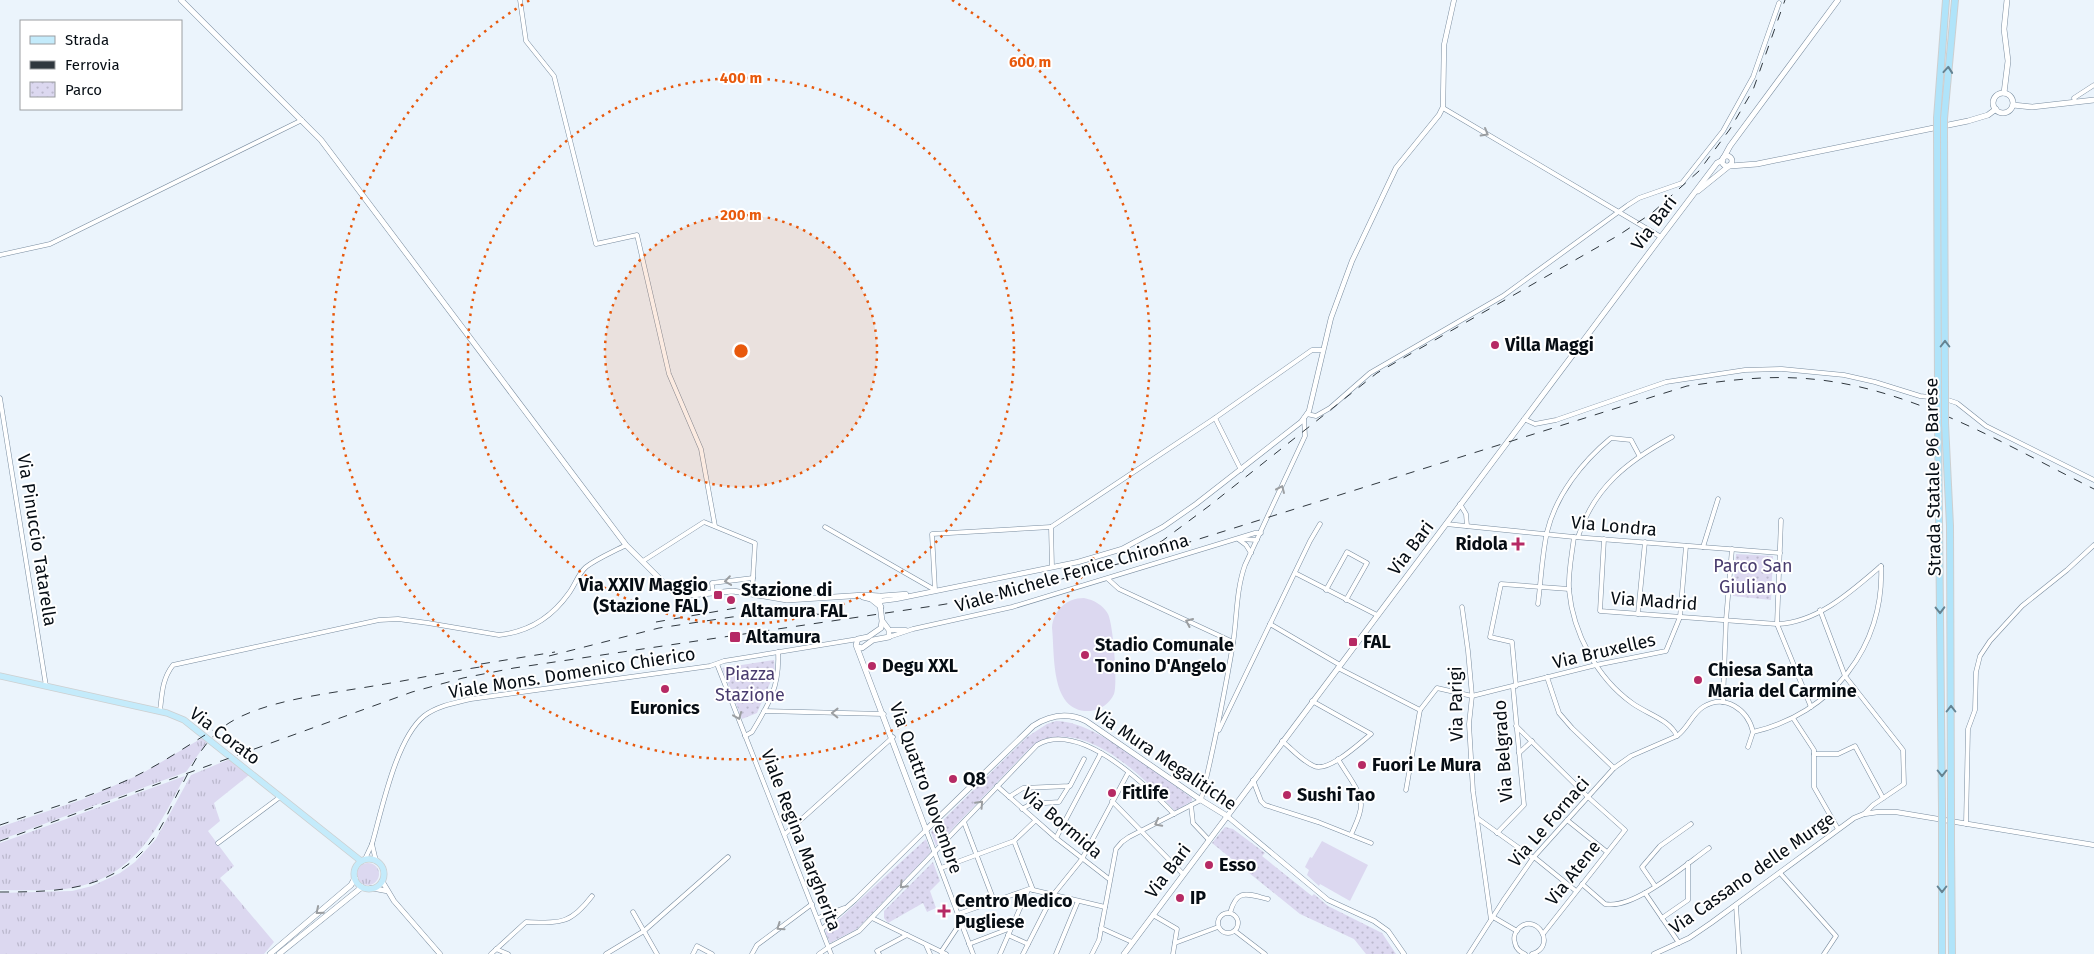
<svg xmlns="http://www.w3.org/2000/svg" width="2094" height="954" font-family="'Fira Sans',sans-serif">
	<defs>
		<pattern id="grass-tufts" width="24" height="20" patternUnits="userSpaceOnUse" patternTransform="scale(1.25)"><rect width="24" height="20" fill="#dcd8f0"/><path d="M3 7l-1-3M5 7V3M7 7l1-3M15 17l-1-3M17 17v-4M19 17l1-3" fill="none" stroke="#bbb8cd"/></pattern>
		<pattern id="park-dots" width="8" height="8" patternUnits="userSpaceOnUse" patternTransform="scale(1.25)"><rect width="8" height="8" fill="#dcd8f0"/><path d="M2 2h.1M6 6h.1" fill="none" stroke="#bbb8cd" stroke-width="1.8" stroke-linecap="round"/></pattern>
	</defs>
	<rect width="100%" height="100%" fill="#ebf4fc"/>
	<g fill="url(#grass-tufts)">
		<path d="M202 738 207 742 186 772 0 840V827L81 800 141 774Z"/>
		<path d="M230 759 249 775 214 803 220 821 208 831 234 866 220 878 274 942 264 954H0V893L72 891 92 886 120 873 135 862 156 839 191 775Z"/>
		<path d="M185 776C157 831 133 880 65 889 44 891 22 890 0 890V843Z"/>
		<circle cx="368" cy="874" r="11"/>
	</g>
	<g fill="url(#park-dots)">
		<path d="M1736 554 1773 556 1771 600 1733 596Z"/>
		<path d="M774 660 775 672 757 713 742 719 722 668Z"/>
		<path d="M1056 721C1096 721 1159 775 1192 798V801L1175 811C1144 777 1077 709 1029 749L936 846 931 832 1027 737 1047 724Z"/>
		<path d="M1225 827 1233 829 1265 853 1262 856 1312 896 1314 894 1328 906 1382 933 1396 954H1366L1354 939 1300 914 1212 843Z"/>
		<path d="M926 839 931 852 857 929 830 943 825 932Z"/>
		<path d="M933 862 940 881 930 891 936 908 927 912 923 903 888 923 884 918V911Z"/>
	</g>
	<g fill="#dcd8f0">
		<path d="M1084 598C1094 600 1103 605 1108 614 1113 623 1118 685 1114 694 1110 703 1101 710 1090 711 1050 713 1055 656 1052 628 1053 611 1066 598 1084 598Z"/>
		<path d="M1322 841 1368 865 1350 901 1320 884 1319 886 1307 875 1309 870 1305 867 1310 857 1312 858Z"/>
	</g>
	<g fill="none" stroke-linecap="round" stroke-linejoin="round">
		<defs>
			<g id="minor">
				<path d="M520 0 526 41 554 76 596 244 637 235 669 374 701 449 715 526"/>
				<path d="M2075 102 2074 98 2094 85"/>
				<path d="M1443 108 1661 237"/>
				<path d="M0 255 50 244 302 120"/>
				<path d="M0 398 46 686"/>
				<path d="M1945 399 1957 403 1986 426 2094 480"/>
				<path d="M1307 414 1316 416 1330 408 1370 373 1503 296 1628 205 1639 198 1682 183 1723 131 1753 77 1779 3"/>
				<path d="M1215 418 1241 470"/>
				<path d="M1524 419 1535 424 1556 420 1666 382 1745 370 1782 369 1844 375 1875 382 1920 396 1938 398"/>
				<path d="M1460 504 1466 514 1467 526"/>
				<path d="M1781 520 1777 624 1811 707"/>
				<path d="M1446 524 1574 537 1780 553"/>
				<path d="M825 527 935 590"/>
				<path d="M1574 537C1572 554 1568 572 1569 590 1573 633 1597 678 1632 703 1647 714 1669 719 1677 736"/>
				<path d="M1578 537C1594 487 1628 461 1672 437"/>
				<path d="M1238 539 1246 545 1251 553"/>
				<path d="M1240 539 1257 540"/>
				<path d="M1604 539 1600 611 1777 624C1817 623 1852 591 1881 566"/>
				<path d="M1703 547 1718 499"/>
				<path d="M643 561 704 522 755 543 752 594"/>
				<path d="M1052 567 1051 527 1215 418 1312 350H1322"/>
				<path d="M1295 573 1377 615"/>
				<path d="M1108 579 1119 589 1233 642"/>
				<path d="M935 590 932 534 1051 527"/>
				<path d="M1326 590 1347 552 1367 563 1346 600"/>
				<path d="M713 593 712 583 753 578"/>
				<path d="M1538 604C1541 580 1542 555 1547 532 1556 495 1582 462 1611 438L1631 440 1639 455"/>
				<path d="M1462 607 1468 651 1472 696 1469 724 1473 791 1491 920"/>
				<path d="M1820 610 1845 676 1903 750 1904 784 1873 805 1864 814"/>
				<path d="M1638 614 1645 542"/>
				<path d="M1270 624 1340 665"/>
				<path d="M889 630H906"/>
				<path d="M889 637 913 629 1012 607 1255 533H1261"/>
				<path d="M717 664 831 954"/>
				<path d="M1338 668 1420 710 1437 688 1472 696 1596 665 1666 651 1680 617 1686 546"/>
				<path d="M1547 677 1559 713 1572 728 1614 768"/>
				<path d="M1516 686 1512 642 1490 637 1501 584 1569 589"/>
				<path d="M1723 702 1726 620 1732 549"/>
				<path d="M160 711C162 694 162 679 173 665L379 620 398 619 428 623 499 635C528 632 552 617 569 593 575 585 578 574 586 567 598 558 613 552 626 545"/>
				<path d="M764 711 884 714"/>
				<path d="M1793 718 1814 750V787L1838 829"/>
				<path d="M1516 726 1588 797 1625 830 1543 934"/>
				<path d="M1219 730 1310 541 1320 524"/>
				<path d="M1753 732C1831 714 1885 647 1881 566"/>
				<path d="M745 736 752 732C769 704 780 686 778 652"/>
				<path d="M1282 741C1292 749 1302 761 1314 766 1328 773 1360 743 1371 734L1312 701"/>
				<path d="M1519 753 1532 741"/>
				<path d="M1814 754H1838L1855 746 1883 798"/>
				<path d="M1338 759C1345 772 1361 790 1361 805 1361 815 1355 825 1351 835"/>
				<path d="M1253 780 1261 801 1265 805 1318 822 1371 843"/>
				<path d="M997 786 1056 838 1109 879"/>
				<path d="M1406 790 1420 710"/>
				<path d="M1009 797 1023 788 1070 786 1084 759"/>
				<path d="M1112 801 1183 874"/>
				<path d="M1191 805 1193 823 1209 840"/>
				<path d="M1022 809 1031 804 1059 802 1069 786"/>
				<path d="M1477 818 1533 858"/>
				<path d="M1567 820 1607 852"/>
				<path d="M964 822 994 901"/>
				<path d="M1966 824 1968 729 1975 710 1976 672 1980 656 1990 641 2022 606 2067 570 2094 545"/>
				<path d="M1497 833 1524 805 1513 687"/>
				<path d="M785 834 893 737"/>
				<path d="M1056 838 1101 753"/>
				<path d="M1014 841 1033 890"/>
				<path d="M218 843 280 797"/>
				<path d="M372 844 376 861"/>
				<path d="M1534 857 1576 891"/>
				<path d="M365 859 372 844C382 809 396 739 424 716 437 706 454 703 471 699L710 666 724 661 858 639"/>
				<path d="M941 868 1014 841 1035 821"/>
				<path d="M1780 873 1836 936 1824 954"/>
				<path d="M1582 884 1605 904C1634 910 1685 865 1709 848"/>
				<path d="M1655 886 1642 867 1660 846 1691 824"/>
				<path d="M1645 893 1679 943"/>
				<path d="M1736 905 1739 954"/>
				<path d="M633 912 657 954"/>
				<circle cx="1228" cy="923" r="10"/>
				<path d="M1230 913C1237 888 1247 894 1268 899"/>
				<path d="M958 914 1029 889 1105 907"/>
				<path d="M1153 915 1177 929 1173 954"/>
				<path d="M1493 917 1517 931"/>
				<path d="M818 918 844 908"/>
				<path d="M872 918 946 954"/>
				<path d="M1662 918 1688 900V863"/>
				<path d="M1101 928 1132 942"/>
				<path d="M822 929 855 900 926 830 973 954"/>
				<path d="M1235 931 1265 954"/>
				<path d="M1008 935 1028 944"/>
				<path d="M1175 943 1218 927"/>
				<path d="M969 944 1011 928"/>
				<path d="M926 945 930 954"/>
				<path d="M496 949 508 954"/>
				<path d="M941 952 961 922"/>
				<path d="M491 954 526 922C560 923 570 925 592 896"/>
				<path d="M606 954 644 931 728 857"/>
				<path d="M693 954 697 946 712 954"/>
				<path d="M752 954 757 945 812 904"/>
				<path d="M819 954 829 947 859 931 1037 745C1080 720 1147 786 1174 814"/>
				<path d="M879 954 877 951 907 935"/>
				<path d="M1000 954 1028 890"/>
				<path d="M1023 954 1053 895 1082 859 1128 773"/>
				<path d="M1056 954 1078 901"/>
				<path d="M1092 954 1099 940 1116 849 1122 842 1129 837 1201 800C1214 748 1224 696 1233 644 1237 618 1236 590 1245 565L1305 436 1304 418"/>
				<path d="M1469 954 1503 901 1533 858 1614 768 1631 756 1677 736C1688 728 1692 714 1703 707 1725 693 1748 710 1753 732L1748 747"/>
				<path d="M1525 954C1520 952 1516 949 1515 943 1513 938 1515 932 1519 928 1536 912 1558 946 1532 954"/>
			</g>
			<g id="tertiary">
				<path d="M879 596 906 594"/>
				<path d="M871 599 880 601 896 599 1078 562 1122 549 1163 527 1196 504 1301 422 1309 411 1331 318 1352 261 1396 168 1439 115 1443 107 1444 45 1454 0"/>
				<path d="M1227 816 1328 900 1374 921 1388 931 1404 954"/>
				<path d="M382 881 394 901 440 954"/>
				<path d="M371 888 387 891"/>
				<path d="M1654 954 1689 938 1711 923 1854 818 1864 814 1878 812H1896L2094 845"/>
			</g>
			<g id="secondary">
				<path d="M181 0 321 140 626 545 671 590 681 596 733 591 787 600 865 595 879 596 882 621 881 628 868 637 858 639 856 645 926 830 1033 726C1050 715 1067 712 1086 721L1201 800 1227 816"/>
				<path d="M2004 93 2008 61 2004 29 2007 0"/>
				<circle cx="2003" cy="103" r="10"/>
				<path d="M2013 105 2032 107 2094 100"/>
				<circle cx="1727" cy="161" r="5"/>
				<path d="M1724 157 1730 146 1838 0"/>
				<path d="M1730 166 1757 164 1968 121 1988 115 1996 109"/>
				<path d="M1698 191 1729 166"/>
				<path d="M863 597 871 599 881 607"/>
				<path d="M858 647 862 648 873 640 889 637V630L883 622"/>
				<path d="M270 954 351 885 355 878"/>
				<path d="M279 954 362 887"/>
				<path d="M1124 954 1661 237 1717 163 1723 160"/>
			</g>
			<g id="primary">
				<path d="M0 676 167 713 184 720 361 861"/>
				<circle cx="369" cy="874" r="15"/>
			</g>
			<g id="trunk">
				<path d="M1937 118 1946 0"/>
				<path d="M1944 119 1955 0"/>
				<path d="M1937 132 1938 392"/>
				<path d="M1944 132 1945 392"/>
				<path d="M1938 421 1942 808"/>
				<path d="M1945 423 1950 526 1951 810"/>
				<path d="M1942 840V954"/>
				<path d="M1951 841 1952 954"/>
			</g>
		</defs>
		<use href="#minor" stroke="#798c9f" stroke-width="5"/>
		<use href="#tertiary" stroke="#798c9f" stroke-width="5.5"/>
		<use href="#secondary" stroke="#798c9f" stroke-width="6"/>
		<use href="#primary" stroke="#cdcfd0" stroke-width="7"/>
		<use href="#trunk" stroke="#cdcfd0" stroke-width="8"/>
		<use href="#minor" stroke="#fff" stroke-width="4"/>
		<use href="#tertiary" stroke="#fff" stroke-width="4.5"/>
		<use href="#secondary" stroke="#fff" stroke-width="5"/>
		<use href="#primary" stroke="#c4ebfb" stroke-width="5.5"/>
		<use href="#trunk" stroke="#b0e4fa" stroke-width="6"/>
		<g stroke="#30383f" stroke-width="1" stroke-dasharray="9 9" stroke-linecap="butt">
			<path d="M1144 551 1162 541 1209 506 1377 373 1619 235 1652 213 1699 171 1730 129 1753 90 1785 0"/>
			<path d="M656 622 736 608H774"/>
			<path d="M549 656 659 628 732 617 778 613 842 615"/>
			<path d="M481 664 555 652"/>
			<path d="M0 825C41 811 83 799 123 782 155 768 184 748 213 730"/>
			<path d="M0 841 412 692 463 678 514 668 940 605 1006 594 1129 561 1687 386C1723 381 1760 376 1797 378 1904 383 2000 442 2094 489"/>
			<path d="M0 892C61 892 117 891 156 835 166 820 173 801 182 785 194 761 206 738 229 723 267 699 335 693 379 685 416 679 451 671 487 666"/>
		</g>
		<defs>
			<g id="trunk-bridge">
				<path d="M1937 118V132"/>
				<path d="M1944 119V132"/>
				<path d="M1938 421V392"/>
				<path d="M1945 423V392"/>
				<path d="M1942 808V840"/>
				<path d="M1951 810V841"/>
			</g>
		</defs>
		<use href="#trunk-bridge" stroke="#cdcfd0" stroke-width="8" stroke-linecap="butt"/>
		<use href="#trunk-bridge" stroke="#b0e4fa" stroke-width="6"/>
	</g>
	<defs><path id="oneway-chevron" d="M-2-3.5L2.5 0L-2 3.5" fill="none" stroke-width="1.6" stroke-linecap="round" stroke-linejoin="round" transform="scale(1.25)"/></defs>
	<g stroke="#648392">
		<use href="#oneway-chevron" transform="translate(1948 70) rotate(-85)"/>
		<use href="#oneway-chevron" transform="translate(1945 344) rotate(-90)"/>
		<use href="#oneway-chevron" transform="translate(1940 610) rotate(89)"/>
		<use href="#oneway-chevron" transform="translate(1951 709) rotate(-90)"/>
		<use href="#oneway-chevron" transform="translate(1942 773) rotate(90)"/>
		<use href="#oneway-chevron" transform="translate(1942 889) rotate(90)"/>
	</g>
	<g stroke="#9b9ea1">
		<use href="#oneway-chevron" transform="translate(1485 133) rotate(30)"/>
		<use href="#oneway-chevron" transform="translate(1281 489) rotate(-66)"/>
		<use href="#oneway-chevron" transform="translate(728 581) rotate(172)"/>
		<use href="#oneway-chevron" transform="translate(1189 622) rotate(-156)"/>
		<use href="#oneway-chevron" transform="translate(835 713) rotate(-179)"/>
		<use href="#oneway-chevron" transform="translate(738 716) rotate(68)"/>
		<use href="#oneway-chevron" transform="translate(980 804) rotate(-47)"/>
		<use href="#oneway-chevron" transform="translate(1158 823) rotate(152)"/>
		<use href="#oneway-chevron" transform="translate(903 885) rotate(134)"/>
		<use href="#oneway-chevron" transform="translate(319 911) rotate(140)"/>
		<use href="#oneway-chevron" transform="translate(780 927) rotate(145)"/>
	</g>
	<circle cx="741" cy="351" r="136" fill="#e8590c" fill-opacity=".12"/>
	<g fill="none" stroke="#e8590c" stroke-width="2.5" stroke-dasharray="2.5 5">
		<circle cx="741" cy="351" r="136"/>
		<circle cx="741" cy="351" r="273"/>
		<path d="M952 0A409 409 0 1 1 530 0"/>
	</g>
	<g fill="#b62a64" stroke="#fff" stroke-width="2">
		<circle cx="1495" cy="345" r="5"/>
		<path d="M1515.5 536.5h5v5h5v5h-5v5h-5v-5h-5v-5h5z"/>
		<rect x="713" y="590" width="10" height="10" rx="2.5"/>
		<circle cx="731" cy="600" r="5"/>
		<rect x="729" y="631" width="12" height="12" rx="2.5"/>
		<rect x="1348" y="637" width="10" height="10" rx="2.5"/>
		<circle cx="1085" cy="655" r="5"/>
		<circle cx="872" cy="666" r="5"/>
		<circle cx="1698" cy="680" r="5"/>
		<circle cx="665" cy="689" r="5"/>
		<circle cx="1362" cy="765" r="5"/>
		<circle cx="953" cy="779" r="5"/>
		<circle cx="1112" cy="793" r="5"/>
		<circle cx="1287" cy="795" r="5"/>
		<circle cx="1209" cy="865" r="5"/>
		<circle cx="1180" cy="898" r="5"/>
		<path d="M941.5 903.5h5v5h5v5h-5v5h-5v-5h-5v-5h5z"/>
	</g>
	<g text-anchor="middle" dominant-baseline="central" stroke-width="4" stroke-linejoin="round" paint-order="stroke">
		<g font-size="18" fill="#060d14" stroke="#fff">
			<text transform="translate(1654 223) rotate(-53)">Via Bari</text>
			<text transform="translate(1933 477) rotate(-91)">Strada Statale 96 Barese</text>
			<text transform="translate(1614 526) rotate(5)">Via Londra</text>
			<text transform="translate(37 540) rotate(81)">Via Pinuccio Tatarella</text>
			<text transform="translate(1411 548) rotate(-53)">Via Bari</text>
			<text transform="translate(1072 573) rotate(-16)">Viale Michele Fenice Chironna</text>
			<text transform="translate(1654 601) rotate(4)">Via Madrid</text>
			<text transform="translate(1604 651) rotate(-13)">Via Bruxelles</text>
			<text transform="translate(572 673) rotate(-9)">Viale Mons. Domenico Chierico</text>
			<text transform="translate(1456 704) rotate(-91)">Via Parigi</text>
			<text transform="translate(225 736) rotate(37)">Via Corato</text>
			<text transform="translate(1503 751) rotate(-94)">Via Belgrado</text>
			<text transform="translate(1165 759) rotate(34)">Via Mura Megalitiche</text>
			<text transform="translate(926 788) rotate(70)">Via Quattro Novembre</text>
			<text transform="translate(1549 822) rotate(-49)">Via Le Fornaci</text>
			<text transform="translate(1062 823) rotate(40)">Via Bormida</text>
			<text transform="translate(801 840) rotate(69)">Viale Regina Margherita</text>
			<text transform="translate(1168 871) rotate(-53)">Via Bari</text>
			<text transform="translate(1573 873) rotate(-52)">Via Atene</text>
			<text transform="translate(1752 873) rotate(-35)">Via Cassano delle Murge</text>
		</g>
		<g font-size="18" font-weight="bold" fill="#060d14" stroke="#fff" text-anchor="start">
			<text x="1505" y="345">Villa Maggi</text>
			<text x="1508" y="544" text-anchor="end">Ridola</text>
			<text x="708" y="585" text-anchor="end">Via XXIV Maggio<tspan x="708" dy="21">(Stazione FAL)</tspan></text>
			<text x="741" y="590">Stazione di<tspan x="741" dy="21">Altamura FAL</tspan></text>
			<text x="746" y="637">Altamura</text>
			<text x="1363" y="642">FAL</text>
			<text x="1095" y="645">Stadio Comunale<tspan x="1095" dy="21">Tonino D'Angelo</tspan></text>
			<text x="882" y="666">Degu XXL</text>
			<text x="1708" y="670">Chiesa Santa<tspan x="1708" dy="21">Maria del Carmine</tspan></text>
			<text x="665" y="708" text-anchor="middle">Euronics</text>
			<text x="1372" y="765">Fuori Le Mura</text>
			<text x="963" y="779">Q8</text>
			<text x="1122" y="793">Fitlife</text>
			<text x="1297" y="795">Sushi Tao</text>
			<text x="1219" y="865">Esso</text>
			<text x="1190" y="898">IP</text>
			<text x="955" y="901">Centro Medico<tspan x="955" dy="21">Pugliese</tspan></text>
		</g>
		<g font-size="18" fill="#493c6e" stroke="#fff">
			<text x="1753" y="566">Parco San<tspan x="1753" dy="21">Giuliano</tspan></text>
			<text x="750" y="674">Piazza<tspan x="750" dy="21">Stazione</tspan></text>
		</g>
	</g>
	<circle cx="741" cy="351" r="8" fill="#e8590c" stroke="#fff" stroke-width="2.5"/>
	<g font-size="15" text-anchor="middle" font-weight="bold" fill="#e8590c" stroke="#fff" stroke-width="4" stroke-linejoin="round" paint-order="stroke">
		<text x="1030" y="67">600 m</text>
		<text x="741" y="83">400 m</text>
		<text x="741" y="220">200 m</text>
	</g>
	<rect x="20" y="20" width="162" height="90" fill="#ffffff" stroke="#9b9ea1"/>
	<rect x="30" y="36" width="25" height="8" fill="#c4ebfb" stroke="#9b9ea1"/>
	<text x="65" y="45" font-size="15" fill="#060d14">Strada</text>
	<rect x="30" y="61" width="25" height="8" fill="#30383f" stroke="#9b9ea1"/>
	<text x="65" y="70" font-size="15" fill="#060d14">Ferrovia</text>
	<rect x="30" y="82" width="25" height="15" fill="url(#park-dots)" stroke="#9b9ea1"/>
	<text x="65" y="95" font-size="15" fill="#060d14">Parco</text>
</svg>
